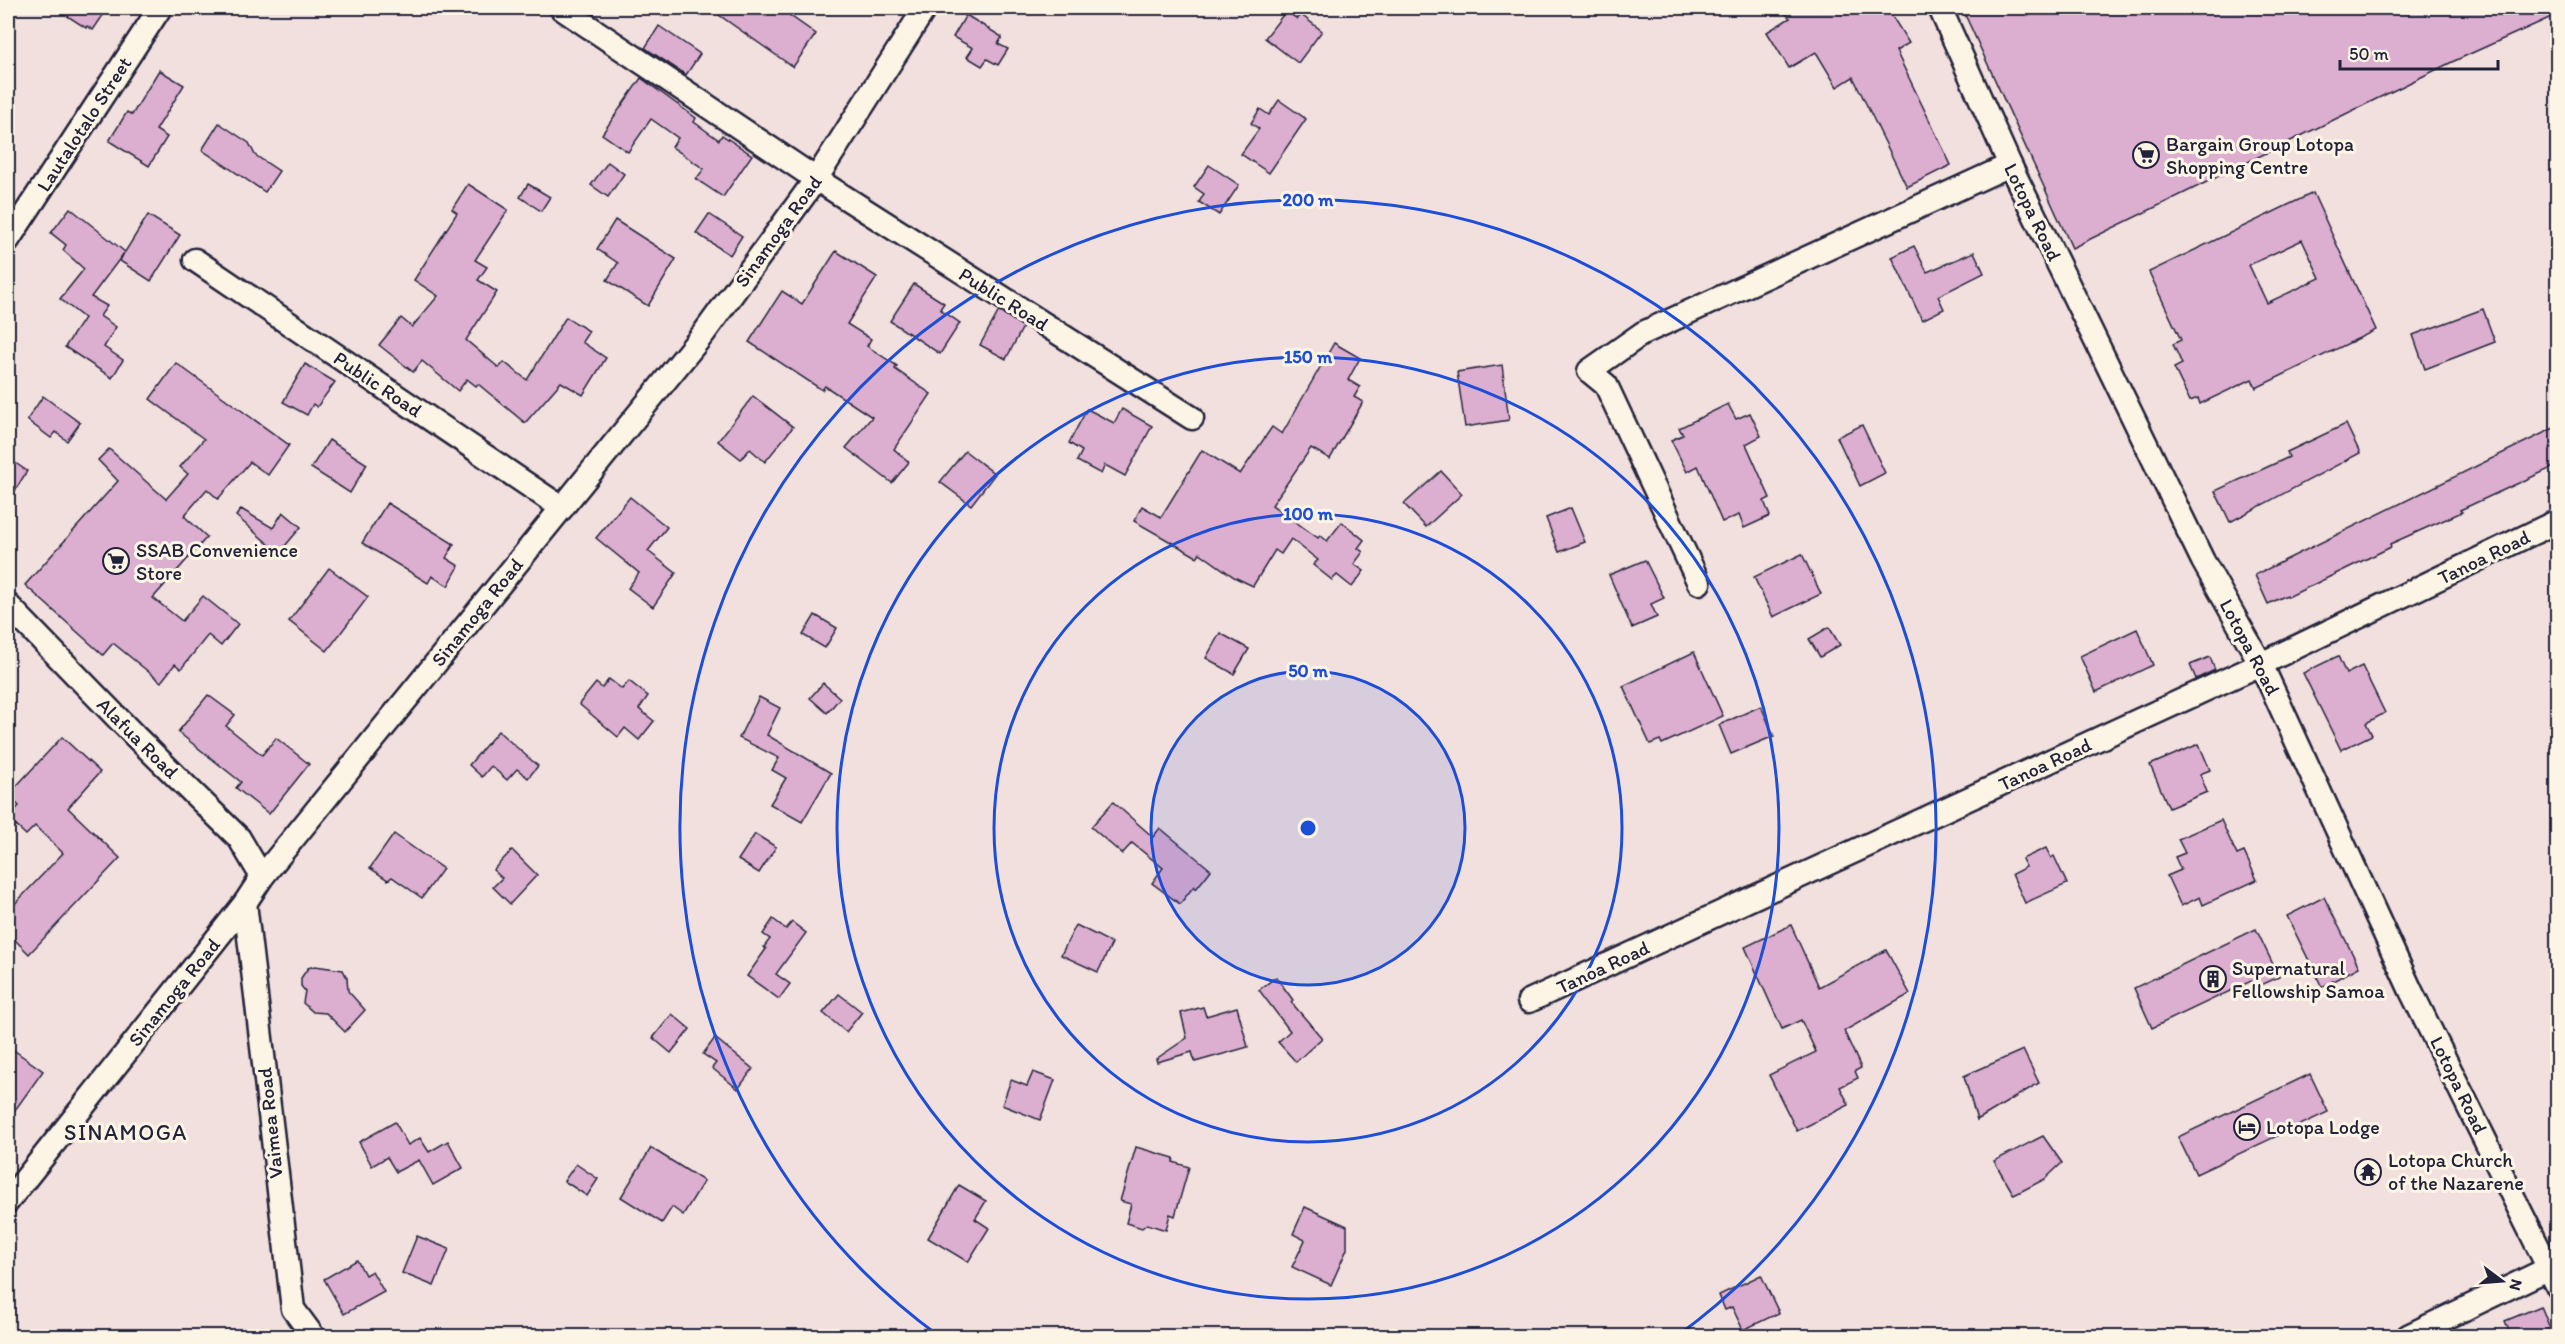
<svg xmlns="http://www.w3.org/2000/svg" width="2565" height="1344" font-family="Itim,sans-serif">
	<rect width="100%" height="100%" fill="#f2e0df"/>
	<filter id="ink" filterUnits="userSpaceOnUse"><feTurbulence type="fractalNoise" baseFrequency=".0167" numOctaves="2"/><feDisplacementMap in="SourceGraphic" scale="12" xChannelSelector="R" yChannelSelector="G"/><feConvolveMatrix kernelMatrix="1 2 1 2 8 2 1 2 1" color-interpolation-filters="sRGB"/></filter>
	<g filter="url(#ink)">
		<g fill="#dcaed0" stroke="#22223b" stroke-width="1.5" fill-rule="evenodd">
			<path d="M55 8H108L93 30 87 26 86 28Z"/>
			<path d="M709 8H779L816 34 793 67Z"/>
			<path d="M1780 8H1887L1909 43 1896 51 1951 165 1907 187 1853 77 1837 87 1816 52 1789 68 1767 32 1790 18Z"/>
			<path d="M1962 8H2558V14L2452 62 2072 248Z"/>
			<path d="M1286 11 1297 19 1300 14 1322 31 1298 63 1265 38Z"/>
			<path d="M966 15 1002 37 998 44 1008 49 998 65 987 59 982 66 967 57 973 48 953 37Z"/>
			<path d="M659 26 700 54 686 75 645 48Z"/>
			<path d="M159 70 184 85 156 130 167 137 149 166 109 141 127 112 132 115Z"/>
			<path d="M641 78 696 118 694 122 719 140 722 135 752 155 723 197 696 179 704 169 672 147 678 138 651 119 628 152 602 134Z"/>
			<path d="M1279 100 1306 119 1269 173 1241 154 1259 129 1251 123 1260 109 1269 115Z"/>
			<path d="M219 123 249 143 255 155 279 171 265 192 202 150Z"/>
			<path d="M608 162 624 174 608 197 591 185Z"/>
			<path d="M1209 165 1239 185 1219 215 1199 202 1204 194 1194 187Z"/>
			<path d="M468 184 508 210 475 260 487 267 478 280 497 292 466 340 499 368 504 362 527 380 566 317 589 331 582 342 606 358 583 395 561 382 525 423 478 384 476 386 467 379 458 391 422 361 413 372 379 345 401 318 412 327 438 296 414 280 457 213 452 209Z"/>
			<path d="M528 184 550 197 541 211 520 197Z"/>
			<path d="M2313 193 2376 330 2256 388 2252 379 2200 404 2198 398 2190 401 2174 368 2182 364 2173 344 2181 340 2149 272ZM2302 240 2320 278 2267 303 2249 265Z"/>
			<path d="M70 208 125 252 148 215 180 235 151 281 120 261 124 253 91 297 107 306 100 316 116 327 104 347 123 360 112 378 65 347 84 318 60 299 84 269 63 250 66 245 51 233Z"/>
			<path d="M709 214 742 236 730 255 696 233Z"/>
			<path d="M615 220 676 259 648 306 607 280 618 263 597 249Z"/>
			<path d="M1914 246 1927 272 1974 252 1984 273 1938 296 1944 309 1922 320 1892 257Z"/>
			<path d="M836 251 877 277 847 324 871 339 867 346 897 366 895 369 931 394 894 449 909 462 892 483 846 448 872 417 825 386 822 390 749 342 782 291 802 304Z"/>
			<path d="M914 284 944 303 940 309 960 323 940 354 890 321Z"/>
			<path d="M2483 309 2495 342 2425 369 2413 335Z"/>
			<path d="M999 311 1023 327 1006 359 980 345Z"/>
			<path d="M1334 343 1360 358 1348 380 1360 387 1354 397 1363 402 1330 459 1311 448 1272 505 1318 538 1320 535 1327 541 1342 522 1364 540 1358 548 1363 552 1354 564 1364 571 1352 587 1337 575 1332 580 1313 565 1318 560 1291 539 1281 554 1275 550 1253 586 1234 577 1200 553 1197 557 1134 521 1142 506 1161 517 1202 450 1240 474 1272 427 1282 434Z"/>
			<path d="M176 363 289 445 268 475 250 462 218 499 207 489 184 516 207 537 153 598 182 621 203 596 238 624 221 646 208 635 181 669 175 664 161 682 113 643 103 655 25 585 118 481 98 460 109 449 166 499 188 474 180 467 204 439 150 399Z"/>
			<path d="M305 364 335 382 317 407 313 404 307 415 283 402Z"/>
			<path d="M1502 365 1509 420 1465 427 1457 372Z"/>
			<path d="M43 396 80 423 67 441 56 432 51 438 27 420Z"/>
			<path d="M753 396 793 427 765 462 750 449 741 459 718 441Z"/>
			<path d="M1728 404 1736 419 1750 413 1761 436 1746 444 1770 498 1764 501 1770 516 1744 528 1739 515 1722 522 1698 466 1687 472 1671 440 1683 435 1679 428Z"/>
			<path d="M1087 409 1114 423 1122 409 1152 426 1125 476 1105 465 1101 474 1077 461 1082 451 1069 443Z"/>
			<path d="M2346 424 2360 453 2230 522 2215 491 2289 457 2287 452Z"/>
			<path d="M1862 425 1885 473 1860 486 1837 437Z"/>
			<path d="M2558 426V465L2460 510 2462 512 2390 544 2391 547 2288 597 2287 595 2268 604 2255 575Z"/>
			<path d="M329 440 367 464 350 493 311 468Z"/>
			<path d="M965 451 995 474 971 505 940 482Z"/>
			<path d="M8 458 27 471 8 502Z"/>
			<path d="M1441 471 1462 494 1426 527 1404 504Z"/>
			<path d="M630 497 667 527 648 551 676 573 653 607 628 588 639 573 596 538Z"/>
			<path d="M387 503 454 544 446 558 459 566 448 586 432 576 428 583 362 543Z"/>
			<path d="M1571 508 1585 542 1559 552 1546 518Z"/>
			<path d="M241 509 273 528 283 512 301 527 279 553 236 516Z"/>
			<path d="M1802 554 1821 594 1773 617 1754 577Z"/>
			<path d="M1645 560 1664 598 1651 604 1657 617 1632 628 1609 575Z"/>
			<path d="M329 568 368 597 327 651 289 621Z"/>
			<path d="M815 615 837 628 825 648 803 635Z"/>
			<path d="M1829 627 1840 645 1820 657 1809 639Z"/>
			<path d="M2137 629 2153 665 2096 692 2080 656Z"/>
			<path d="M1220 633 1249 649 1234 674 1206 658Z"/>
			<path d="M1694 652 1723 716 1662 744 1660 740 1650 744 1623 686Z"/>
			<path d="M2338 656 2346 674 2362 666 2385 713 2366 723 2372 735 2341 750 2303 673Z"/>
			<path d="M2210 657 2215 670 2196 679 2190 665Z"/>
			<path d="M609 679 622 689 629 681 648 696 639 709 654 721 639 740 625 728 618 737 579 704 596 683 602 688Z"/>
			<path d="M823 683 840 698 827 713 810 698Z"/>
			<path d="M208 695 235 715 226 726 262 755 276 738 309 764 269 814 236 788 241 782 178 732Z"/>
			<path d="M759 697 780 708 767 735 831 773 802 822 770 804 786 778 772 770 779 758 739 738Z"/>
			<path d="M1761 706 1774 736 1731 754 1719 725Z"/>
			<path d="M498 731 538 766 528 778 517 769 507 780 491 766 482 777 469 765Z"/>
			<path d="M62 737 100 772 68 808 120 858 29 954 8 933V911L63 853 35 826 26 835 8 818 19 806 8 795Z"/>
			<path d="M2199 744 2210 770 2200 774 2207 792 2169 808 2150 765Z"/>
			<path d="M1113 802 1153 837 1160 828 1211 870 1196 889 1194 886 1180 904 1152 883 1163 868 1132 843 1122 854 1091 827Z"/>
			<path d="M2221 820 2237 855 2244 852 2257 880 2203 905 2200 897 2181 906 2167 876 2181 870 2175 857 2185 853 2178 839Z"/>
			<path d="M394 834 443 869 422 898 392 877 388 880 370 868Z"/>
			<path d="M755 834 776 847 759 873 738 860Z"/>
			<path d="M2046 848 2051 858 2054 856 2067 884 2025 903 2012 874 2026 867 2022 859Z"/>
			<path d="M512 850 537 875 510 904 493 887 502 878 493 870Z"/>
			<path d="M2324 897 2359 967 2322 987 2287 916Z"/>
			<path d="M773 919 786 929 792 922 806 933 776 974 790 984 779 999 747 976 766 949 764 947 770 939 763 934Z"/>
			<path d="M1076 925 1112 943 1098 972 1061 955Z"/>
			<path d="M1791 925 1819 987 1886 950 1910 994 1844 1031 1861 1068 1855 1071 1858 1078 1840 1087 1849 1105 1797 1131 1769 1075 1816 1052 1801 1020 1782 1029 1745 947Z"/>
			<path d="M2256 929 2279 977 2259 986 2251 981 2152 1028 2134 988Z"/>
			<path d="M315 966 343 970 347 978 348 991 365 1010 345 1032 326 1013 313 1012 303 1003 305 991 301 986V978L308 968Z"/>
			<path d="M1276 977 1293 1000 1291 1002 1322 1038 1296 1062 1278 1042 1290 1031 1259 990Z"/>
			<path d="M839 994 862 1012 846 1032 823 1013Z"/>
			<path d="M1203 1007 1206 1016 1237 1007 1248 1047 1195 1062 1192 1052 1157 1062 1156 1059 1187 1038 1181 1013Z"/>
			<path d="M672 1014 690 1029 671 1053 653 1038Z"/>
			<path d="M715 1038 753 1069 738 1089 712 1068 716 1063 703 1054Z"/>
			<path d="M8 1046 43 1071 8 1120Z"/>
			<path d="M2023 1050 2039 1083 1977 1120 1964 1076Z"/>
			<path d="M1033 1072 1055 1080 1040 1120 1002 1105 1011 1080 1027 1086Z"/>
			<path d="M2310 1074 2328 1112 2196 1174 2178 1137Z"/>
			<path d="M395 1122 408 1145 420 1138 429 1152 448 1141 463 1168 433 1185 419 1160 396 1172 387 1157 372 1166 359 1142Z"/>
			<path d="M2043 1136 2062 1163 2045 1179 2014 1195 1994 1161Z"/>
			<path d="M1136 1147 1174 1158 1173 1162 1189 1167 1175 1216 1170 1214 1166 1230 1147 1224 1142 1228 1126 1223 1131 1204 1120 1201Z"/>
			<path d="M651 1148 704 1181 683 1215 672 1207 662 1223 621 1197Z"/>
			<path d="M576 1164 598 1179 587 1196 564 1181Z"/>
			<path d="M959 1185 986 1201 975 1219 989 1228 968 1262 928 1238Z"/>
			<path d="M1305 1207 1347 1226V1249L1331 1285 1292 1267 1305 1240 1293 1234Z"/>
			<path d="M417 1236 449 1249 434 1286 402 1273Z"/>
			<path d="M357 1260 365 1275 372 1271 384 1292 344 1314 324 1279Z"/>
			<path d="M1761 1275 1779 1313 1743 1330 1732 1307 1725 1310 1719 1295Z"/>
			<path d="M2541 1306 2553 1336H2511L2505 1321Z"/>
		</g>
		<g fill="none" stroke-linecap="round" stroke-linejoin="round">
			<defs>
				<g id="minor">
					<path d="M561 8 816 179 1192 418"/>
					<path d="M1940 8 2010 165 2203 561 2261 664 2411 991 2558 1287"/>
					<path d="M8 240 160 8"/>
					<path d="M195 260 562 508"/>
					<path d="M1699 583 1606 385 1589 371 1643 333 2010 165"/>
					<path d="M8 605 135 736 239 838 262 877"/>
					<path d="M245 903 293 1309 313 1336"/>
					<path d="M1529 1001 2261 664 2558 521"/>
					<path d="M8 1201 245 903 262 877 704 333 816 179 925 8"/>
					<path d="M2408 1336 2558 1264"/>
				</g>
			</defs>
			<use href="#minor" stroke="#22223b" stroke-width="27"/>
			<use href="#minor" stroke="#fcf5e5" stroke-width="22"/>
		</g>
	</g>
	<circle cx="1308" cy="828" r="157" fill="#1d4ed8" fill-opacity=".12"/>
	<g fill="none" stroke="#1d4ed8" stroke-width="3">
		<circle cx="1308" cy="828" r="157"/>
		<circle cx="1308" cy="828" r="314"/>
		<circle cx="1308" cy="828" r="471"/>
		<path d="M939 1336A628 628 0 1 1 1677 1336"/>
	</g>
	<defs>
		<symbol id="supermarket-ring" viewBox="-11 -11 22 22"><circle r="9.5" fill="#fcf5e5" stroke="#22223b" stroke-width="1.5"/><path d="M-6-5.5h2.5l.6 2H6L4.5 2H-2.5L-4.4-4H-6ZM-1.5 3.2a1.3 1.3 0 1 0 .1 0ZM3 3.2a1.3 1.3 0 1 0 .1 0Z" fill="#22223b"/></symbol>
		<symbol id="building-ring" viewBox="-11 -11 22 22"><circle r="9.5" fill="#fcf5e5" stroke="#22223b" stroke-width="1.5"/><path d="M-4-6H4V6H1V3H-1V6H-4ZM-2.5-4.3h1.7v1.8h-1.7ZM.8-4.3h1.7v1.8H.8ZM-2.5-1h1.7V.8h-1.7ZM.8-1h1.7V.8H.8Z" fill="#22223b"/></symbol>
		<symbol id="hotel-ring" viewBox="-11 -11 22 22"><circle r="9.5" fill="#fcf5e5" stroke="#22223b" stroke-width="1.5"/><path d="M-6-4.5h1.5V1H6V5H4.5V3h-9V5H-6ZM-4 0a1.8 1.8 0 1 1 3.6 0ZM.5 0V-2.5h3Q6-2.5 6 0Z" fill="#22223b"/></symbol>
		<symbol id="temple-ring" viewBox="-11 -11 22 22"><circle r="9.5" fill="#fcf5e5" stroke="#22223b" stroke-width="1.5"/><path d="M0-6L5-2H3V0L6.5 2.5H4V6H1.5V3h-3V6H-4V2.5H-6.5L-3 0V-2H-5Z" fill="#22223b"/></symbol>
	</defs>
	<g fill-rule="evenodd">
		<use href="#supermarket-ring" x="2131" y="140" width="30" height="30"/>
		<use href="#supermarket-ring" x="101" y="546" width="30" height="30"/>
		<use href="#building-ring" x="2198" y="964" width="30" height="30"/>
		<use href="#hotel-ring" x="2232" y="1112" width="30" height="30"/>
		<use href="#temple-ring" x="2353" y="1157" width="30" height="30"/>
	</g>
	<g text-anchor="middle" dominant-baseline="central" stroke-width="6" stroke-linejoin="round" paint-order="stroke">
		<g font-size="20" fill="#22223b" stroke="#fcf5e5">
			<text transform="translate(84 124) rotate(-57)">Lautalotalo Street</text>
			<text transform="translate(2033 212) rotate(64)">Lotopa Road</text>
			<text transform="translate(778 231) rotate(-54)">Sinamoga Road</text>
			<text transform="translate(1004 299) rotate(32)">Public Road</text>
			<text transform="translate(378 384) rotate(34)">Public Road</text>
			<text transform="translate(2484 557) rotate(-26)">Tanoa Road</text>
			<text transform="translate(477 612) rotate(-51)">Sinamoga Road</text>
			<text transform="translate(2250 647) rotate(62)">Lotopa Road</text>
			<text transform="translate(138 738) rotate(45)">Alafua Road</text>
			<text transform="translate(2045 764) rotate(-25)">Tanoa Road</text>
			<text transform="translate(1603 967) rotate(-25)">Tanoa Road</text>
			<text transform="translate(174 992) rotate(-51)">Sinamoga Road</text>
			<text transform="translate(2459 1085) rotate(64)">Lotopa Road</text>
			<text transform="translate(270 1123) rotate(-96)">Vaimea Road</text>
		</g>
		<g font-size="20" fill="#22223b" stroke="#fcf5e5" text-anchor="start">
			<text x="2166" y="144">Bargain Group Lotopa<tspan x="2166" dy="23">Shopping Centre</tspan></text>
			<text x="136" y="550">SSAB Convenience<tspan x="136" dy="23">Store</tspan></text>
			<text x="2232" y="968">Supernatural<tspan x="2232" dy="23">Fellowship Samoa</tspan></text>
			<text x="2266" y="1127">Lotopa Lodge</text>
			<text x="2388" y="1160">Lotopa Church<tspan x="2388" dy="23">of the Nazarene</tspan></text>
		</g>
		<g font-size="22" letter-spacing="1.5" fill="#22223b" stroke="#fcf5e5">
			<text x="126" y="1132">SINAMOGA</text>
		</g>
	</g>
	<circle cx="1308" cy="828" r="9" fill="#1d4ed8" stroke="#fcf5e5" stroke-width="3"/>
	<g font-size="18" text-anchor="middle" font-weight="bold" fill="#1d4ed8" stroke="#fcf5e5" stroke-width="6" stroke-linejoin="round" paint-order="stroke">
		<text x="1308" y="206">200 m</text>
		<text x="1308" y="363">150 m</text>
		<text x="1308" y="520">100 m</text>
		<text x="1308" y="677">50 m</text>
	</g>
	<rect width="2565" height="1344" fill="none" stroke="#fcf5e5" stroke-width="30"/>
	<rect x="15" y="15" width="2535" height="1314" fill="none" stroke="#22223b" stroke-width="2" filter="url(#ink)"/>
	<g transform="translate(2502 1281) rotate(106)" stroke="#fcf5e5" stroke-width="4.5" paint-order="stroke">
	<path d="M0-4.5L10 22L0 15L-10 22Z" fill="#22223b"/>
	<text y="-9" font-size="16" font-weight="bold" text-anchor="middle" fill="#22223b">N</text>
	</g>
	<path d="M2340 60v9h158v-9" fill="none" stroke="#22223b" stroke-width="3"/>
	<text x="2349" y="60" font-size="18" fill="#22223b" stroke="#fcf5e5" stroke-width="4.5" paint-order="stroke">50 m</text>
</svg>
